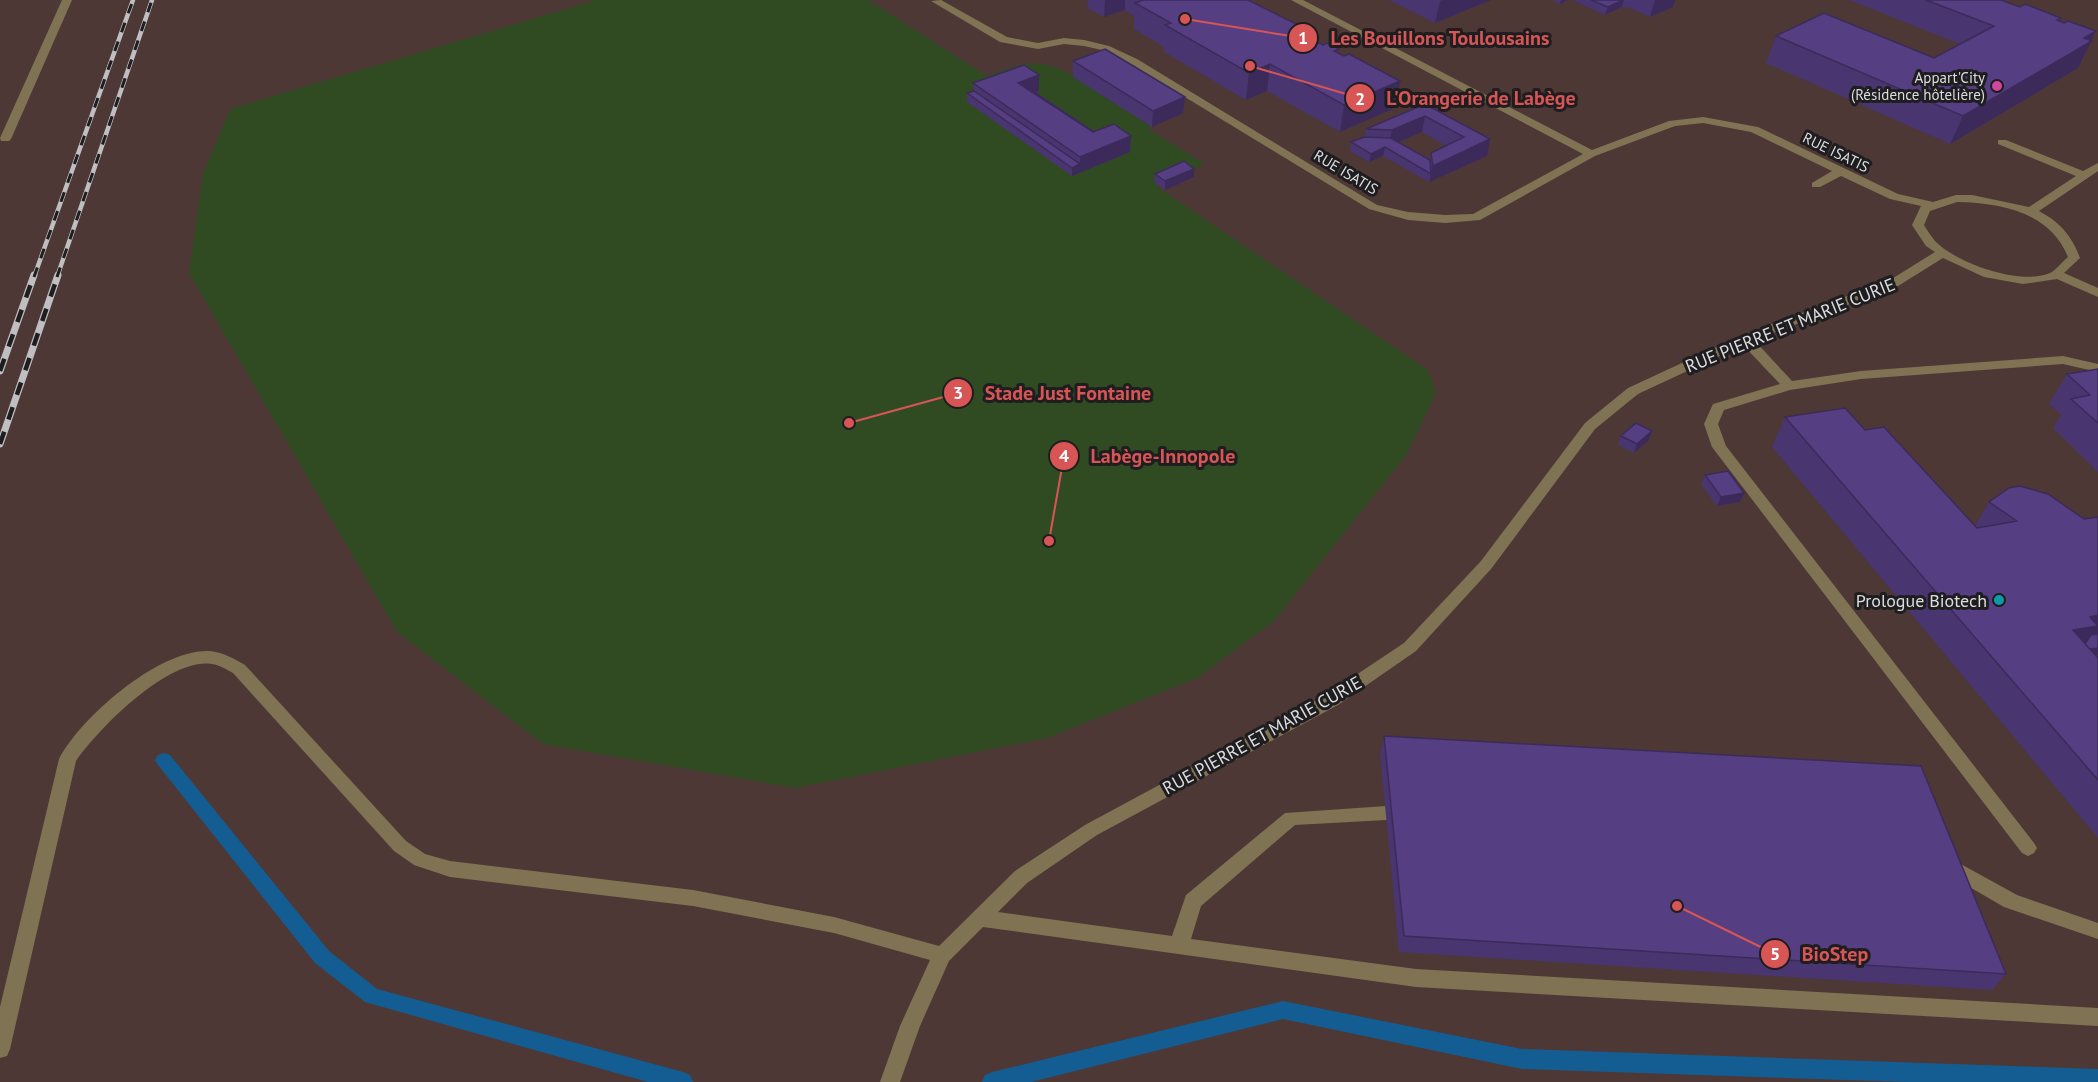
<svg xmlns="http://www.w3.org/2000/svg" width="2098" height="1082" font-family="'PT Sans',sans-serif">
	<rect width="100%" height="100%" fill="#363638"/>
	<rect fill="#4d3836" x="0" y="0" width="2098" height="1082"/>
	<path fill="#304b22" d="M596 0H868L987 76C1005 69 1027 60 1047 65 1077 72 1124 109 1152 127L1148 129 1205 164 1156 186 1428 370 1436 393 1407 454 1273 622 1197 678 1047 738 795 788 543 744 397 632 189 273 203 174 230 109Z"/>
	<g fill="none" stroke-linecap="round" stroke-linejoin="round">
		<g fill="#145d92" fill-rule="evenodd">
			<path d="M164 753 170 755 329 951 377 989 683 1072 690 1075 693 1082H648L365 1002 315 963 158 765 155 760 158 755Z"/>
			<path d="M1283 1001 1522 1049 2098 1069V1082H1907L1522 1069 1283 1019 1031 1082H982L985 1075 992 1072Z"/>
		</g>
		<g fill="#807353" fill-rule="evenodd">
			<path d="M62 0H72L11 139 9 141H1L0 138Z"/>
			<path d="M941 0 1007 37 1038 43 1064 38 1084 40 1109 46 1137 59 1377 205 1408 212 1445 215 1473 214 1583 154 1291 0H1303L1592 150 1669 121 1703 117 1758 127 1898 194 1933 202 1956 195H1972L2029 207 2076 176 1998 144V140H2006L2083 171 2098 163V171L2039 211C2060 222 2072 236 2080 258L2064 273 2098 288V297L2057 279 2023 284 1984 277 1943 258 1898 286 1754 340 1792 381 1861 371 2063 356 2098 364V372L2063 364 1861 379 1790 390 1724 410 1718 424 1726 446 2034 843 2037 848 2034 853 2028 856 2022 853 1712 447 1704 424 1713 404 1780 384 1743 345 1638 394 1595 429 1491 569 1416 651 1338 705 1097 835 1027 883 998 912 1172 936 1186 895 1285 813 1386 806 1392 808 1395 813 1392 818 1386 820 1295 825 1201 906 1191 939 1416 969 2098 1008V1026L1416 987 983 927 949 961 920 1026 900 1082H880L900 1026 930 960 834 933 693 906 450 877 414 865 394 851 233 673C227 670 220 665 212 664 169 657 99 728 76 761L10 1049 7 1056 0 1058V1007L59 759C81 717 160 648 210 651 222 652 235 659 245 665L406 841 425 854 450 861 693 890 834 917 939 946 1015 871 1085 825 1326 695 1404 643 1481 561 1585 423 1628 388 1740 336 1890 280 1935 252 1926 246 1912 225 1921 206 1890 199 1841 176 1820 187H1812V183L1832 171 1751 132 1703 123 1675 126 1595 156 1480 220 1445 223 1408 220 1369 209 1129 63 1102 50 1084 46 1064 44 1038 49 1000 42 931 1ZM1957 202C2001 203 2050 212 2068 257 2062 262 2056 270 2050 273 2020 286 1956 263 1935 241 1931 236 1927 230 1924 225L1930 211Z"/>
			<path d="M1948 857 2017 895 2098 923V939L2004 907 1942 871 1939 865 1942 859Z"/>
		</g>
		<defs>
			<g id="rail-far1">
				<path d="M34 277 133 0"/>
				<path d="M57 277 152 0"/>
			</g>
			<g id="rail">
				<path d="M0 371 34 275"/>
				<path d="M0 444 58 275"/>
			</g>
		</defs>
		<use href="#rail-far1" stroke="#bfbfc1" stroke-width="4.5"/>
		<use href="#rail" stroke="#bfbfc1" stroke-width="7"/>
		<use href="#rail-far1" stroke="#1e1d1f" stroke-width="3" stroke-dasharray="10" stroke-linecap="butt"/>
		<use href="#rail" stroke="#1e1d1f" stroke-width="4.5" stroke-dasharray="13" stroke-linecap="butt"/>
	</g>
	<g fill="#49356f" fill-rule="evenodd">
		<path d="M1088 0H1248L1316 34 1315 37 1319 38 1318 43 1338 54 1395 108 1340 132 1267 91 1246 100 1164 52V47L1134 29V16L1125 10 1104 17 1087 8Z"/>
		<path d="M1389 0H1491L1435 23Z"/>
		<path d="M1552 0H1568L1560 4Z"/>
		<path d="M1572 0H1675L1673 7 1650 17 1628 7 1621 8 1605 15Z"/>
		<path d="M1849 0H2001L2020 7 2061 18 2059 21 2064 23 2096 31 2078 68 1950 144 1766 63 1776 36 1934 58 1960 44Z"/>
		<path d="M1073 61 1183 113 1152 127 1073 77Z"/>
		<path d="M1039 75V91L1034 93 1094 132 1130 152 1072 176 967 102V93L974 91 973 83Z"/>
		<path d="M1425 104 1490 139 1487 156 1429 182 1383 156 1369 162 1350 151 1351 142 1365 137 1366 129ZM1422 132 1446 146 1431 153 1430 160 1399 142Z"/>
		<path d="M1155 174 1194 177 1165 190 1154 182Z"/>
		<path d="M2098 369V472L2053 428 2061 415 2049 404 2067 374Z"/>
		<path d="M1785 417 1865 430 1975 526 1989 502 2009 488 2096 656 2098 658V838L1772 447Z"/>
		<path d="M1621 436 1649 440 1634 453 1618 445Z"/>
		<path d="M1705 475 1744 493 1740 502 1717 506 1701 484Z"/>
		<path d="M1384 736 2006 974 1992 990 1399 952 1380 753Z"/>
	</g>
	<g fill="#3c2b5a">
		<path d="M1105 0H1125V10L1104 17Z"/>
		<path d="M1443 0H1491L1435 23 1440 1Z"/>
		<path d="M1561 0H1568L1560 4Z"/>
		<path d="M1623 0H1624L1622 7 1605 15 1608 7Z"/>
		<path d="M1655 0H1675L1673 7 1650 17Z"/>
		<path d="M2096 31 2078 68 1950 144 1963 116Z"/>
		<path d="M1270 64 1267 91 1246 100 1249 73Z"/>
		<path d="M1039 75V91L1026 96 1018 83Z"/>
		<path d="M1400 81 1395 108 1340 132 1344 105Z"/>
		<path d="M1185 97 1183 113 1152 127 1153 111Z"/>
		<path d="M1425 116 1422 132 1389 146 1392 130Z"/>
		<path d="M1131 136 1130 152 1072 176V168L1080 164V157Z"/>
		<path d="M1490 139 1487 156 1429 182 1433 166Z"/>
		<path d="M1385 147 1383 156 1369 162 1371 154Z"/>
		<path d="M1194 169V177L1165 190V181Z"/>
		<path d="M1652 431 1649 440 1634 453 1637 444Z"/>
		<path d="M1744 493 1740 502 1717 506 1721 497Z"/>
		<path d="M2098 615V641L2076 656 2073 630 2090 617Z"/>
		<path d="M2098 648V655L2079 659 2086 650Z"/>
	</g>
	<g fill="#553e81" stroke="#3c2b5a" stroke-width="1.5">
		<path d="M1143 0H1248L1316 34 1312 36 1319 38 1314 40 1323 45 1327 43 1339 49 1334 51 1344 56 1349 54 1400 81 1344 105 1270 64 1249 73 1165 25 1171 23 1135 3Z"/>
		<path d="M1591 0H1623L1608 7Z"/>
		<path d="M1926 0H2001L2020 7 2025 4 2061 18 2057 20 2064 23 2068 21 2096 31 2084 38 2092 41 1963 116 1776 36 1824 13 1934 58 1994 26Z"/>
		<path d="M1105 49 1185 97 1153 111 1073 61Z"/>
		<path d="M1024 65 1039 75 1018 83 1093 132 1114 124 1131 136 1080 157 973 83Z"/>
		<path d="M1027 87 1094 132 1026 88Z"/>
		<path d="M974 91 1080 164 1072 168 967 93Z"/>
		<path d="M1425 104 1490 139 1433 166 1431 153 1464 137 1425 116 1392 130 1366 129Z"/>
		<path d="M1364 137 1391 138 1430 160 1431 174 1385 147 1371 154 1351 142Z"/>
		<path d="M1184 161 1194 169 1165 181 1155 174Z"/>
		<path d="M2098 369V423L2071 399 2090 395 2067 374Z"/>
		<path d="M1845 408 1865 430 1884 427 1977 528 2017 521 1989 502 2009 488 2020 486 2048 494 2084 519 2098 517V615L2090 617 2098 626 2073 630 2098 658V780L1785 417Z"/>
		<path d="M1636 423 1652 431 1637 444 1621 436Z"/>
		<path d="M1728 471 1744 493 1721 497 1705 475Z"/>
		<path d="M2098 634V648L2090 649 2085 644 2091 635Z"/>
		<path d="M1384 736 1921 766 2006 974 1404 936Z"/>
	</g>
	<circle fill="#d1479c" stroke="#1e1d1f" stroke-width="2" cx="1997" cy="86" r="6"/>
	<circle fill="#0f9aa8" stroke="#1e1d1f" stroke-width="2" cx="1999" cy="600" r="6"/>
	<g text-anchor="middle" dominant-baseline="central" stroke-width="6" stroke-linejoin="round" paint-order="stroke">
		<g font-size="15" fill="#dddcde" stroke="#1e1d1f" text-anchor="end">
			<text x="1985" y="77">Appart'City<tspan x="1985" dy="17">(Résidence hôtelière)</tspan></text>
		</g>
		<g font-size="15" fill="#dddcde" stroke="#1e1d1f">
			<text transform="translate(1836 152) rotate(26)">RUE ISATIS</text>
			<text transform="translate(1346 172) rotate(31)">RUE ISATIS</text>
		</g>
		<g font-size="18" fill="#dddcde" stroke="#1e1d1f">
			<text transform="translate(1790 325) rotate(-22)">RUE PIERRE ET MARIE CURIE</text>
			<text transform="translate(1262 735) rotate(-29)">RUE PIERRE ET MARIE CURIE</text>
		</g>
		<g font-size="18" fill="#dddcde" stroke="#1e1d1f" text-anchor="end">
			<text x="1987" y="600">Prologue Biotech</text>
		</g>
	</g>
	<path fill="none" stroke="#d85556" stroke-width="2" d="M1185 19L1303 38M1250 66L1360 98M849 423L958 393M1049 541L1064 456M1677 906L1775 954"/>
	<g fill="#d85556" stroke="#1e1d1f" stroke-width="2">
		<circle cx="1185" cy="19" r="6"/>
		<circle cx="1250" cy="66" r="6"/>
		<circle cx="849" cy="423" r="6"/>
		<circle cx="1049" cy="541" r="6"/>
		<circle cx="1677" cy="906" r="6"/>
		<circle cx="1303" cy="38" r="15"/>
		<circle cx="1360" cy="98" r="15"/>
		<circle cx="958" cy="393" r="15"/>
		<circle cx="1064" cy="456" r="15"/>
		<circle cx="1775" cy="954" r="15"/>
	</g>
	<g font-size="18" text-anchor="middle" font-weight="bold" fill="#fff">
		<text x="1303" y="44">1</text>
		<text x="1360" y="105">2</text>
		<text x="958" y="399">3</text>
		<text x="1064" y="462">4</text>
		<text x="1775" y="960">5</text>
	</g>
	<g font-size="20" text-anchor="middle" font-weight="bold" fill="#d85556" stroke="#1e1d1f" stroke-width="6" stroke-linejoin="round" paint-order="stroke">
		<text x="1440" y="45">Les Bouillons Toulousains</text>
		<text x="1481" y="105">L'Orangerie de Labège</text>
		<text x="1068" y="400">Stade Just Fontaine</text>
		<text x="1163" y="463">Labège-Innopole</text>
		<text x="1835" y="961">BioStep</text>
	</g>
</svg>
